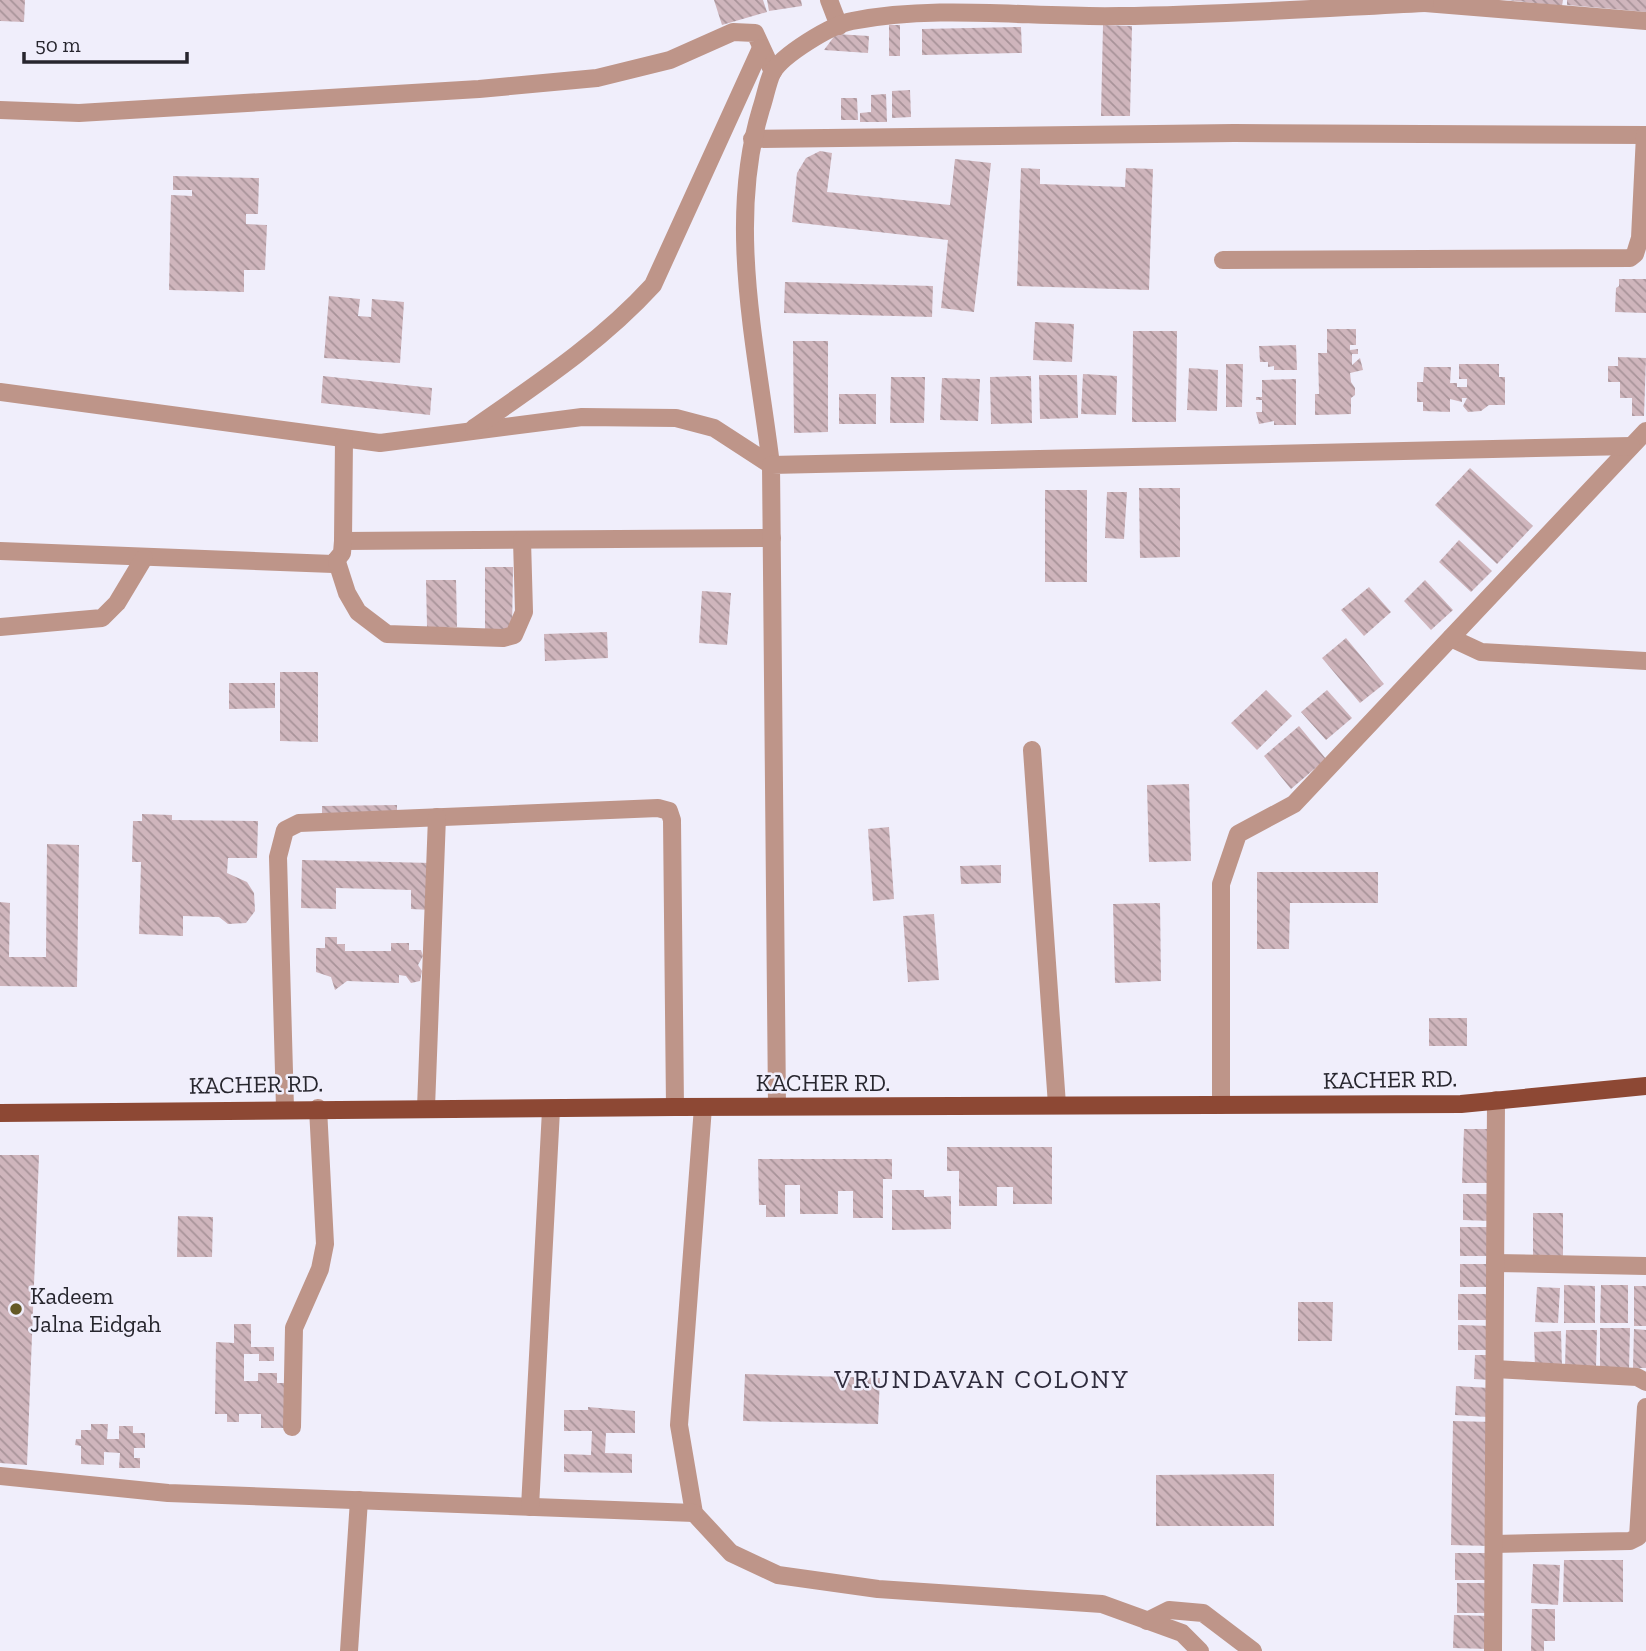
<svg xmlns="http://www.w3.org/2000/svg" width="1646" height="1651" font-family="'Zilla Slab',serif">
	<defs>
		<pattern id="building-back-hatch" width="6" height="6" patternUnits="userSpaceOnUse" patternTransform="scale(1.75)"><rect width="6" height="6" fill="#cfb5bc"/><path d="M-1 5l2 2M0 0l6 6M5-1l2 2" fill="none" stroke="#a89399"/></pattern>
	</defs>
	<rect width="100%" height="100%" fill="#f0eefb"/>
	<g fill="url(#building-back-hatch)">
		<path d="M0 0H25L24 22 0 21Z"/>
		<path d="M714 0H763L767 12 722 25Z"/>
		<path d="M767 0H801L802 6 769 11Z"/>
		<path d="M1507 0H1563L1562 6Z"/>
		<path d="M1567 0H1646V12L1567 5Z"/>
		<rect x="889" y="25" width="11" height="31"/>
		<path d="M1103 25 1132 26 1130 116H1101Z"/>
		<path d="M1021 27 1022 53 922 55V29Z"/>
		<path d="M836 34 869 36 868 53 824 50Z"/>
		<path d="M910 90 911 117 892 118V91Z"/>
		<path d="M886 94 887 122H860V113L871 112V95Z"/>
		<path d="M841 98H857L858 120H841Z"/>
		<path d="M820 151 832 153 827 192 950 205 955 159 991 163 974 312 941 308 948 240 792 222 797 173 806 158Z"/>
		<path d="M1021 168 1040 169V184L1125 187 1126 168 1153 169 1149 290 1017 286Z"/>
		<path d="M173 176 259 178 258 214H246V224L267 225 265 270H244V292L169 290 171 195 192 196V190H173Z"/>
		<path d="M1619 279H1646V313L1615 312 1616 288 1619 286Z"/>
		<path d="M785 282 933 286 932 317 784 313Z"/>
		<path d="M329 296 360 299 358 316 371 317 372 299 404 302 400 363 324 358Z"/>
		<path d="M1035 322 1074 324 1072 362 1033 360Z"/>
		<path d="M1327 329H1356V345H1350V350L1358 349V354H1352V365L1360 358 1363 370 1350 373 1351 382 1355 388V395L1351 398V414L1315 415V394H1319L1318 353H1327Z"/>
		<path d="M1133 331H1177L1176 422H1132Z"/>
		<path d="M793 341H828V432L794 433Z"/>
		<path d="M1296 345 1297 370H1274V366L1268 367V362H1260L1259 346Z"/>
		<path d="M1618 357 1646 358 1644 416H1632V398H1620V382H1608V366H1618Z"/>
		<path d="M1226 364H1243L1242 407H1226Z"/>
		<path d="M1459 364H1499V377H1505V405H1489L1481 411 1468 412 1463 406 1467 398H1462V402L1450 399V412L1423 411V402H1417V382H1423L1424 367H1451L1450 383H1457V387H1467V379H1459Z"/>
		<path d="M1189 368 1218 370 1217 411 1187 410Z"/>
		<path d="M1083 374 1117 376 1116 415 1081 414Z"/>
		<path d="M1039 375H1077L1078 418 1040 419Z"/>
		<path d="M323 376 432 388 430 415 321 403Z"/>
		<path d="M1031 376 1032 423 991 424 990 377Z"/>
		<path d="M891 377H925L924 423H890Z"/>
		<path d="M942 378 980 379 978 421 940 420Z"/>
		<path d="M1296 379V425H1274V421L1259 424 1256 412H1262V400H1256V397H1262V380Z"/>
		<rect x="839" y="394" width="37" height="30"/>
		<path d="M1470 468 1533 526 1497 564 1435 505Z"/>
		<path d="M1139 488H1180V557L1140 558Z"/>
		<rect x="1045" y="490" width="42" height="92"/>
		<path d="M1107 492H1127L1124 539 1105 538Z"/>
		<path d="M1459 540 1492 571 1471 592 1439 562Z"/>
		<path d="M485 567H513L512 631H485Z"/>
		<path d="M426 580H456L457 627H427Z"/>
		<path d="M1425 580 1453 610 1431 630 1404 601Z"/>
		<path d="M1369 587 1391 612 1364 636 1341 610Z"/>
		<path d="M702 591 731 593 727 645 699 643Z"/>
		<path d="M607 632 608 658 545 661 544 634Z"/>
		<path d="M1346 638 1384 684 1360 703 1322 658Z"/>
		<path d="M280 672H318V742L280 741Z"/>
		<path d="M229 683H275V708L229 709Z"/>
		<path d="M1266 690 1292 716 1257 750 1231 723Z"/>
		<path d="M1327 690 1352 718 1326 740 1301 712Z"/>
		<path d="M1299 726 1326 759 1291 789 1264 756Z"/>
		<path d="M1189 784 1191 861 1149 862 1147 785Z"/>
		<path d="M397 805V817L322 818V806Z"/>
		<path d="M142 814 172 815V820L258 821 257 858H228L227 873 247 882 254 893 255 911 246 923 228 924 219 917 183 916V936L139 934 141 862H132L133 821H142Z"/>
		<path d="M889 827 894 899 873 901 868 829Z"/>
		<path d="M47 844 79 845 77 987 0 986V902L10 903 9 957H46Z"/>
		<path d="M302 860 432 863 431 910 411 909V890L336 888V909L301 908Z"/>
		<path d="M1001 865V883L961 884 960 866Z"/>
		<path d="M1257 872H1378V903H1290L1289 949H1257Z"/>
		<path d="M1160 903 1161 981 1115 983 1113 904Z"/>
		<path d="M934 914 939 980 908 982 903 916Z"/>
		<path d="M325 937H337V944H345V951H391V943H409V950H421L423 956 418 965 422 971 420 981 411 983 406 976 399 975V983L347 981 335 990 331 977 316 972V948H325Z"/>
		<rect x="1429" y="1018" width="38" height="28"/>
		<path d="M1464 1129H1493L1492 1183H1462Z"/>
		<path d="M947 1147H1052V1204H1013V1187H997V1206H959V1171H947Z"/>
		<path d="M0 1155H39L27 1465 0 1463Z"/>
		<path d="M758 1159H892V1179H883V1218H853V1191H838V1214H800V1185H785V1217H766V1205H759Z"/>
		<path d="M892 1190H924V1197L951 1196V1229L892 1230Z"/>
		<path d="M1463 1194H1492V1221L1463 1220Z"/>
		<rect x="1533" y="1213" width="30" height="45"/>
		<path d="M178 1216 213 1217 212 1257H177Z"/>
		<rect x="1460" y="1227" width="33" height="29"/>
		<rect x="1460" y="1264" width="31" height="23"/>
		<path d="M1564 1285 1595 1286V1323H1564Z"/>
		<path d="M1601 1285H1628V1323H1600Z"/>
		<rect x="1634" y="1286" width="12" height="40"/>
		<path d="M1537 1287 1560 1288 1558 1323 1535 1322Z"/>
		<rect x="1458" y="1294" width="33" height="26"/>
		<path d="M1298 1302H1333L1332 1341H1298Z"/>
		<path d="M234 1324H251V1347H274V1361H259V1354H244V1381H258V1373H277V1383H291L290 1428H261V1414H239V1422H227V1414H215L216 1342 234 1343Z"/>
		<path d="M1458 1325 1492 1326 1491 1350H1458Z"/>
		<path d="M1600 1328H1630L1629 1370 1600 1369Z"/>
		<path d="M1634 1329 1646 1330V1368H1633Z"/>
		<path d="M1566 1330H1597L1596 1367H1565Z"/>
		<path d="M1561 1331 1562 1368 1535 1370 1534 1332Z"/>
		<path d="M1475 1355H1492L1491 1380 1474 1379Z"/>
		<path d="M745 1374 880 1378 878 1424 743 1421Z"/>
		<path d="M1456 1386 1490 1388 1488 1417 1455 1415Z"/>
		<path d="M588 1407 635 1411V1433H606L605 1453 632 1454V1473L564 1472V1454L591 1455 592 1431H564V1410H588Z"/>
		<path d="M1453 1421 1492 1422 1490 1546 1451 1545Z"/>
		<path d="M91 1424H108L107 1439H119V1426H133V1433H145V1448H134V1458H140V1468H119L120 1453 104 1452V1465L81 1464V1446L75 1445 76 1439H81V1430H91Z"/>
		<path d="M1274 1474V1526H1156V1475Z"/>
		<rect x="1455" y="1553" width="36" height="27"/>
		<path d="M1564 1560H1623V1602H1563Z"/>
		<path d="M1533 1564 1560 1565 1558 1605 1531 1603Z"/>
		<rect x="1457" y="1583" width="33" height="30"/>
		<path d="M1532 1609H1555V1641H1544V1651H1531Z"/>
		<path d="M1454 1615 1491 1616 1490 1649 1453 1648Z"/>
	</g>
	<g fill="none" stroke-linecap="round" stroke-linejoin="round">
		<g stroke="#be9589" stroke-width="18">
			<path d="M829 0 839 26"/>
			<path d="M1426 0 1425 3 1646 21"/>
			<path d="M0 110 79 113 479 89 597 78 670 60 733 32 755 33 773 72"/>
			<path d="M752 139 1234 133 1646 135"/>
			<path d="M1223 260 1630 258 1635 254 1640 238 1645 135"/>
			<path d="M0 392 380 443 582 417 676 418 714 428 771 465C757 349 726 224 761 109 765 98 767 84 772 73 782 55 831 25 852 21 940 4 1031 18 1120 16 1221 15 1324 8 1425 3"/>
			<path d="M474 428C537 384 601 342 653 285L761 48"/>
			<path d="M343 541 772 538"/>
			<path d="M0 551 333 564 342 553 343 541 344 439"/>
			<path d="M337 562 347 593 358 612 387 634 503 638 514 635 524 612 522 540"/>
			<path d="M0 627 102 618 117 603 144 558"/>
			<path d="M1451 638 1481 652 1646 661"/>
			<path d="M1032 750 1057 1105"/>
			<path d="M1221 1105V884L1238 834 1294 804 1646 431"/>
			<path d="M777 1106 771 465 1631 446"/>
			<path d="M703 1107 679 1425 694 1513 731 1553 778 1575 878 1589 1102 1604 1182 1633 1200 1651"/>
			<path d="M285 1108 278 857 285 830 299 823 658 808 669 811 672 820 675 1107"/>
			<path d="M426 1108 437 817"/>
			<path d="M1495 1263 1646 1266"/>
			<path d="M1495 1369 1637 1377 1646 1382"/>
			<path d="M292 1427 294 1328 320 1269 325 1244 318 1108"/>
			<path d="M0 1476 168 1493 694 1513"/>
			<path d="M530 1507 551 1110"/>
			<path d="M1494 1544 1630 1541 1638 1537 1646 1407"/>
			<path d="M1147 1621 1169 1610 1203 1613 1253 1651"/>
			<path d="M349 1651 359 1500"/>
			<path d="M1493 1651 1496 1100"/>
		</g>
		<path stroke="#8d4834" stroke-width="18" d="M0 1113 675 1107 1461 1104 1646 1086"/>
	</g>
	<circle fill="#645926" stroke="#f0eefb" stroke-width="2.5" cx="16" cy="1309" r="7"/>
	<g text-anchor="middle" dominant-baseline="central" stroke-width="5" stroke-linejoin="round" paint-order="stroke">
		<g font-size="24" fill="#27262e" stroke="#f0eefb">
			<text transform="translate(1390 1079) rotate(-1)">KACHER RD.</text>
			<text x="823" y="1082">KACHER RD.</text>
			<text transform="translate(256 1084) rotate(-1)">KACHER RD.</text>
		</g>
		<g font-size="24" fill="#27262e" stroke="#f0eefb" text-anchor="start">
			<text x="30" y="1295">Kadeem<tspan x="30" dy="28">Jalna Eidgah</tspan></text>
		</g>
		<g font-size="26" letter-spacing="2" fill="#2f2c3d" stroke="#f0eefb">
			<text x="982" y="1379">VRUNDAVAN COLONY</text>
		</g>
	</g>
	<path d="M24 52v10h163v-10" fill="none" stroke="#27262e" stroke-width="3.5"/>
	<text x="35" y="52" font-size="21" fill="#27262e" stroke="#f0eefb" stroke-width="5" paint-order="stroke">50 m</text>
</svg>
